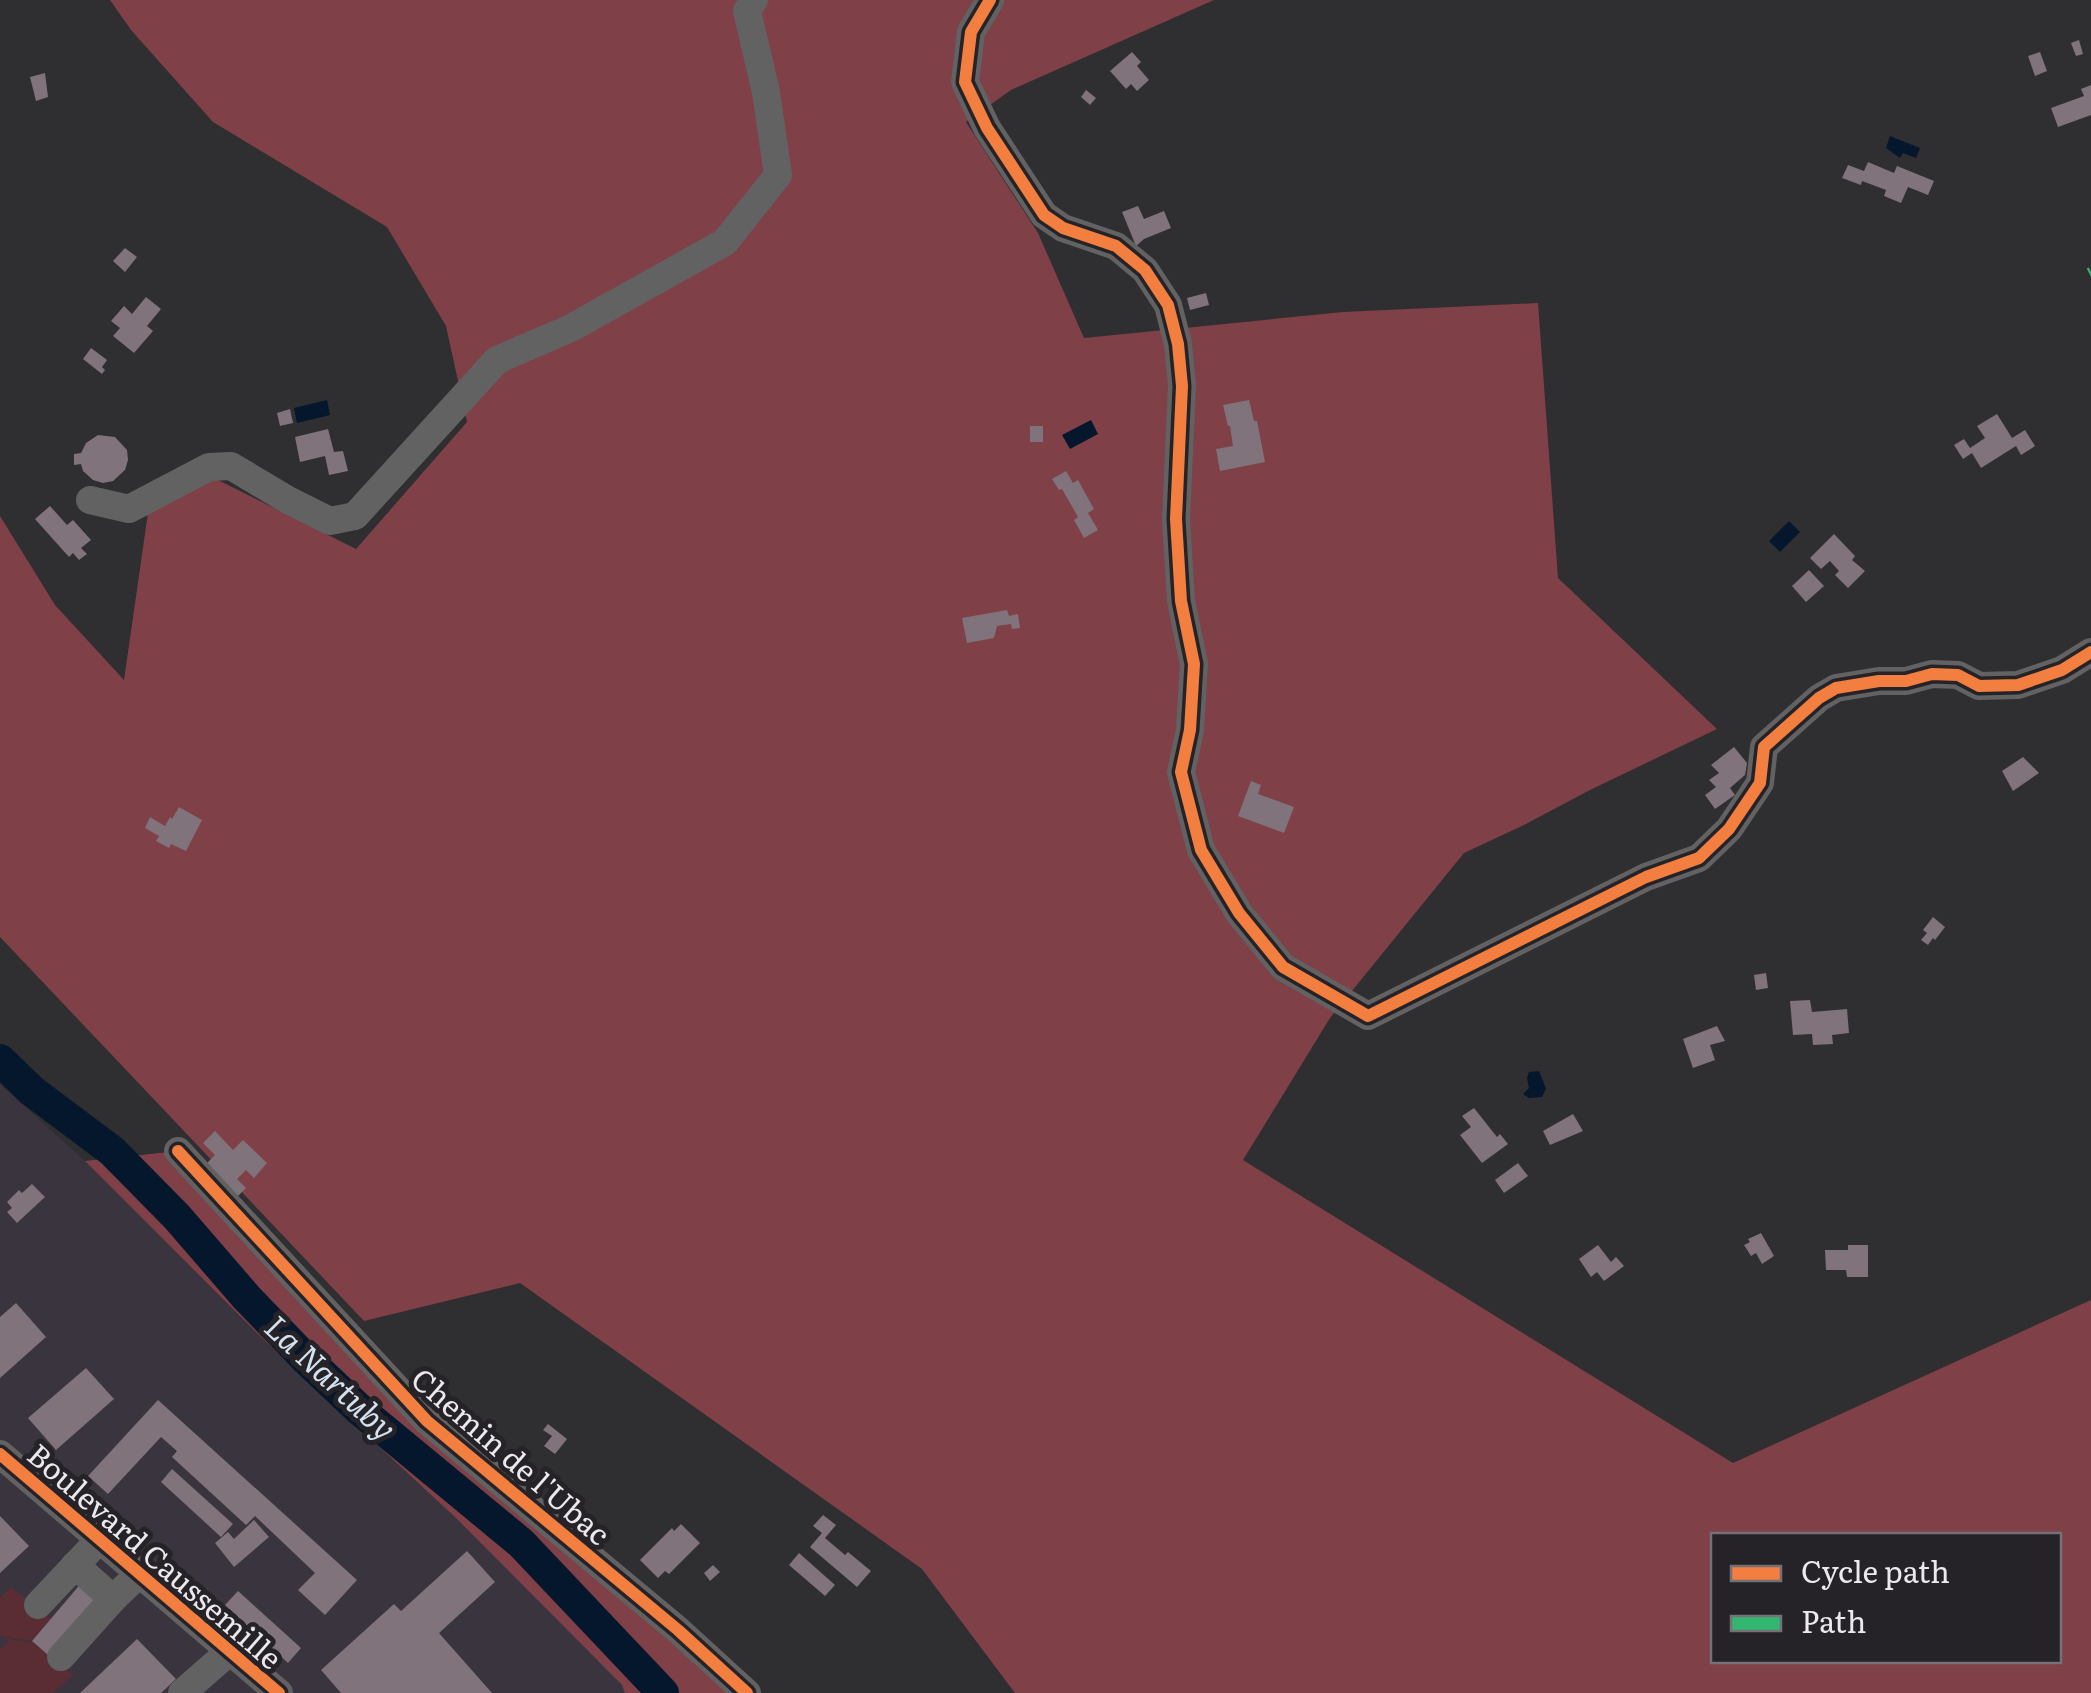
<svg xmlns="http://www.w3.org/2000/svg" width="2091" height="1693" font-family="Literata,serif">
	<rect width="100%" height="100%" fill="#2f2e30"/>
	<path fill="#39343d" d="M0 1084 85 1161 262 1338 471 1521 629 1693H0Z"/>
	<g fill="#5a2c33">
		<path d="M11 1587 51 1619 32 1641 0 1636V1598Z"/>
		<path d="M4 1638 34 1643 73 1675 53 1693H0V1650L8 1642Z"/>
	</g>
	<g fill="#7f4047" fill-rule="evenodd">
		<path d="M110 0H1214L1011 90 966 122 1038 233 1084 338 1343 312 1538 303 1558 578 1717 729 1590 790 1524 825 1464 853 1330 1018 1243 1160 1733 1463 2091 1300V1693H1015L922 1569 520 1283 364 1321 0 937V516L55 605 124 680 149 506 190 466 356 549 467 422 446 326 387 227 213 122 131 30ZM1714 1536H2058V1660H1714Z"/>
		<path d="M178 1151 422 1416 733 1693H625L622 1685 456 1518 262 1338 85 1161Z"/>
	</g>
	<g fill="#04172d">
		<path d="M1890 136 1920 148 1916 158 1903 153 1900 158 1886 148Z"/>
		<path d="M327 400 330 415 297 423 294 408Z"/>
		<path d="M1091 420 1098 434 1070 449 1062 435Z"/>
		<path d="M1789 521 1800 532 1780 552 1769 541Z"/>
		<path d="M1539 1071 1546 1089 1542 1097 1529 1098 1523 1094 1529 1088 1527 1078 1529 1072Z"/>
	</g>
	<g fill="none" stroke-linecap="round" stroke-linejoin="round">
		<path stroke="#04172d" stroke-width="32" d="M0 1060 32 1091 112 1151 177 1217 247 1298 305 1358 360 1410 521 1543 663 1693"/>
	</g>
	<g fill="#80737b">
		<path d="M2079 40 2083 54 2076 56 2071 43Z"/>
		<path d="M1132 52 1141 62 1137 66 1149 80 1137 91 1131 84 1126 89 1110 71Z"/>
		<path d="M2040 52 2047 71 2035 76 2028 56Z"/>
		<path d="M45 73 48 97 36 101 30 77Z"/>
		<path d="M2091 85V115L2058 127 2051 108 2084 96 2081 89Z"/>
		<path d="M1086 90 1096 98 1090 105 1081 97Z"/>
		<path d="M1868 162 1894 173 1897 166 1934 181 1928 195 1908 187 1901 203 1884 196 1886 190 1862 181 1861 185 1842 178 1848 165 1864 171Z"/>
		<path d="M1138 206 1144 219 1164 211 1171 228 1144 239 1136 246 1122 212Z"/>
		<path d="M125 248 137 257 125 272 113 261Z"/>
		<path d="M1206 293 1209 305 1190 310 1187 298Z"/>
		<path d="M146 297 161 309 147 326 153 331 134 353 113 336 120 328 111 321 124 306 132 314Z"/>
		<path d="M91 348 107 360 102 367 105 370 102 374 83 359Z"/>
		<path d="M1249 400 1254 421H1257L1265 462 1220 471 1216 449 1233 446 1230 426H1228L1223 405Z"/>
		<path d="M290 409 293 423 280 426 277 413Z"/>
		<path d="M1997 414 2012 438 2025 430 2035 446 2021 455 2016 446 1981 468 1972 453 1963 459 1954 445 1964 439 1970 448 1985 438 1977 426Z"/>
		<rect x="1030" y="426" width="13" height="16"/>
		<path d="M328 429 334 452 343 451 348 471 329 475 325 456 300 462 295 437Z"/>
		<path d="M98 435 115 437 127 450 128 460 125 470 113 481 103 483 93 480 83 471 81 464 74 465V454L81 453 86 443Z"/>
		<path d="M1066 471 1073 483 1078 480 1094 509 1088 513 1098 530 1084 538 1074 520 1078 517 1062 489 1059 490 1052 479Z"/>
		<path d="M50 506 67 525 73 520 91 540 81 548 87 554 79 560 73 553 69 557 35 519Z"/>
		<path d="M1834 534 1855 556 1852 560 1865 571 1848 588 1835 575 1839 571 1830 561 1821 569 1810 558Z"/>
		<path d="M1809 570 1824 586 1806 602 1792 586Z"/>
		<path d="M1007 610 1009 616 1018 614 1020 628 1012 629 1011 624 997 626 994 638 967 643 962 618Z"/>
		<path d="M1734 747 1747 763 1745 775 1730 788 1735 795 1715 809 1705 795 1716 787 1709 780 1719 773 1711 765Z"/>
		<path d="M2023 757 2039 773 2013 791 2002 771Z"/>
		<path d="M1251 781 1261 785 1258 794 1294 807 1284 833 1238 816Z"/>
		<path d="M179 807 202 820 186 851 171 844 169 848 156 841 159 836 145 828 150 817 165 826 170 817 172 819Z"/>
		<path d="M1933 917 1945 927 1935 940 1933 938 1928 945 1921 940 1927 933 1923 930Z"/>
		<path d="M1766 973 1768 988 1756 990 1754 975Z"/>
		<path d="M1810 1000 1812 1012 1847 1009 1849 1033 1832 1035 1833 1044 1813 1045 1812 1034 1793 1035 1790 1001Z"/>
		<path d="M1717 1026 1725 1041 1710 1045 1715 1060 1693 1068 1683 1039Z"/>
		<path d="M1474 1108 1497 1137 1500 1134 1508 1144 1482 1163 1460 1135 1471 1127 1462 1116Z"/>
		<path d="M1573 1114 1583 1131 1550 1145 1543 1131Z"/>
		<path d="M215 1131 233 1150 243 1140 267 1163 254 1178 246 1170 237 1179 246 1188 238 1196 206 1164 215 1155 203 1143Z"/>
		<path d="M1518 1163 1528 1176 1504 1193 1495 1180Z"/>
		<path d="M32 1184 45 1197 17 1223 7 1212 12 1208 7 1202 19 1190 22 1193Z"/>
		<path d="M1761 1233 1774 1256 1762 1264 1756 1253 1751 1256 1744 1245 1750 1242 1748 1239Z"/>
		<path d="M1598 1245 1611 1262 1616 1257 1624 1266 1604 1281 1597 1272 1591 1277 1579 1259Z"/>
		<path d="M1848 1245H1868V1277H1847L1846 1270H1826L1825 1250H1848Z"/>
		<path d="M16 1303 46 1337 0 1378V1317Z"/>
		<path d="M86 1368 114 1399 56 1450 28 1418Z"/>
		<path d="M158 1400 357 1580 325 1615 298 1590 315 1573 255 1516 246 1525 172 1457 177 1451 161 1437 108 1494 88 1476Z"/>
		<path d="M548 1424 567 1439 555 1454 544 1446 552 1436 543 1430Z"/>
		<path d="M172 1469 233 1524 221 1537 161 1482Z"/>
		<path d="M75 1480 93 1499 87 1506 67 1488Z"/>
		<path d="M823 1515 836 1525 825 1538 845 1555 848 1552 871 1571 857 1587 810 1547 822 1533 813 1526Z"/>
		<path d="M0 1516 29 1546 0 1573Z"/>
		<path d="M254 1520 269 1537 234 1567 215 1543 228 1532 234 1539Z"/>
		<path d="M681 1524 700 1543 669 1574 665 1571 658 1578 640 1560 672 1528 674 1531Z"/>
		<path d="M467 1551 495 1582 439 1633 492 1693H341L321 1670 394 1604 401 1611Z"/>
		<path d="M799 1553 835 1585 825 1596 789 1565Z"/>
		<path d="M713 1565 720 1572 710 1581 704 1573Z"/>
		<path d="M83 1581 100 1596 48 1655 32 1641Z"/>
		<path d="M238 1591 301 1648 288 1663 225 1605Z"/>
		<path d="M137 1639 176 1679 161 1693H80Z"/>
	</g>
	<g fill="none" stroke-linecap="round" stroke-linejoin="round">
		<g stroke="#626263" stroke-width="28">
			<path d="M990 0 971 32 965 82 987 128 1044 215 1063 228 1116 246 1145 270 1168 305 1178 344 1182 386 1176 519 1181 601 1194 664 1190 730 1181 772 1201 850 1239 913 1283 967 1368 1016 1646 877 1699 858 1729 829 1760 783 1764 747 1819 698 1836 688 1879 681H1906L1932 674 1958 675 1979 686 2018 685 2062 670 2091 652"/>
			<path d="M90 500 129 509 209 467 231 466 288 500 330 521 355 516 497 360 571 328 725 242 778 175 766 92 747 11 754 0"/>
			<path d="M178 1151 427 1421 678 1630 747 1693"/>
			<path d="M0 1454 279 1693"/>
			<path d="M75 1565 113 1599 140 1573"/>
			<path d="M38 1605 100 1539"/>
			<path d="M61 1657 113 1599"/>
			<path d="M182 1693 230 1651"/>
		</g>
		<path stroke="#33b770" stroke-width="10" stroke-dasharray="20 10" stroke-linecap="butt" d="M2089 273 2091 272"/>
		<defs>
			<g id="cycleway">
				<path d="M990 0 971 32 965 82 987 128 1044 215 1063 228 1116 246 1145 270 1168 305 1178 344 1182 386 1176 519 1181 601 1194 664 1190 730 1181 772 1201 850 1239 913 1283 967 1368 1016 1646 877 1699 858 1729 829 1760 783 1764 747 1819 698 1836 688 1879 681H1906L1932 674 1958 675 1979 686 2018 685 2062 670 2091 652"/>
				<path d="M178 1151 427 1421 678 1630 747 1693"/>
				<path d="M0 1454 279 1693"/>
			</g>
		</defs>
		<use href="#cycleway" stroke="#252327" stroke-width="19"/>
		<use href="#cycleway" stroke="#f27e40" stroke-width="12"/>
	</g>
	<g text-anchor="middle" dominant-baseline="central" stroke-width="10" stroke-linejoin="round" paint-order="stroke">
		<g font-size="30" fill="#ebe9ed" stroke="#252327">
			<text transform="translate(512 1455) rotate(41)">Chemin de l'Ubac</text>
			<text transform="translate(156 1555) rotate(41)">Boulevard Caussemille</text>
		</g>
		<g font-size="32" font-style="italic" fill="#d3e2f0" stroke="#252327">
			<text transform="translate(332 1376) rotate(43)">La Nartuby</text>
		</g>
	</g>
	<rect x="1711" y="1533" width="350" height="130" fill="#252327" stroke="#747276" stroke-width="2.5"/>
	<rect x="1731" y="1566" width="50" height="15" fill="#f27e40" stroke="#747276" stroke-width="2.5"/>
	<text x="1801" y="1583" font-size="30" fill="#ebe9ed">Cycle path</text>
	<rect x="1731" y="1616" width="50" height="15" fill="#33b770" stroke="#747276" stroke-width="2.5"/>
	<text x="1801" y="1633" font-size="30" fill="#ebe9ed">Path</text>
</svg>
